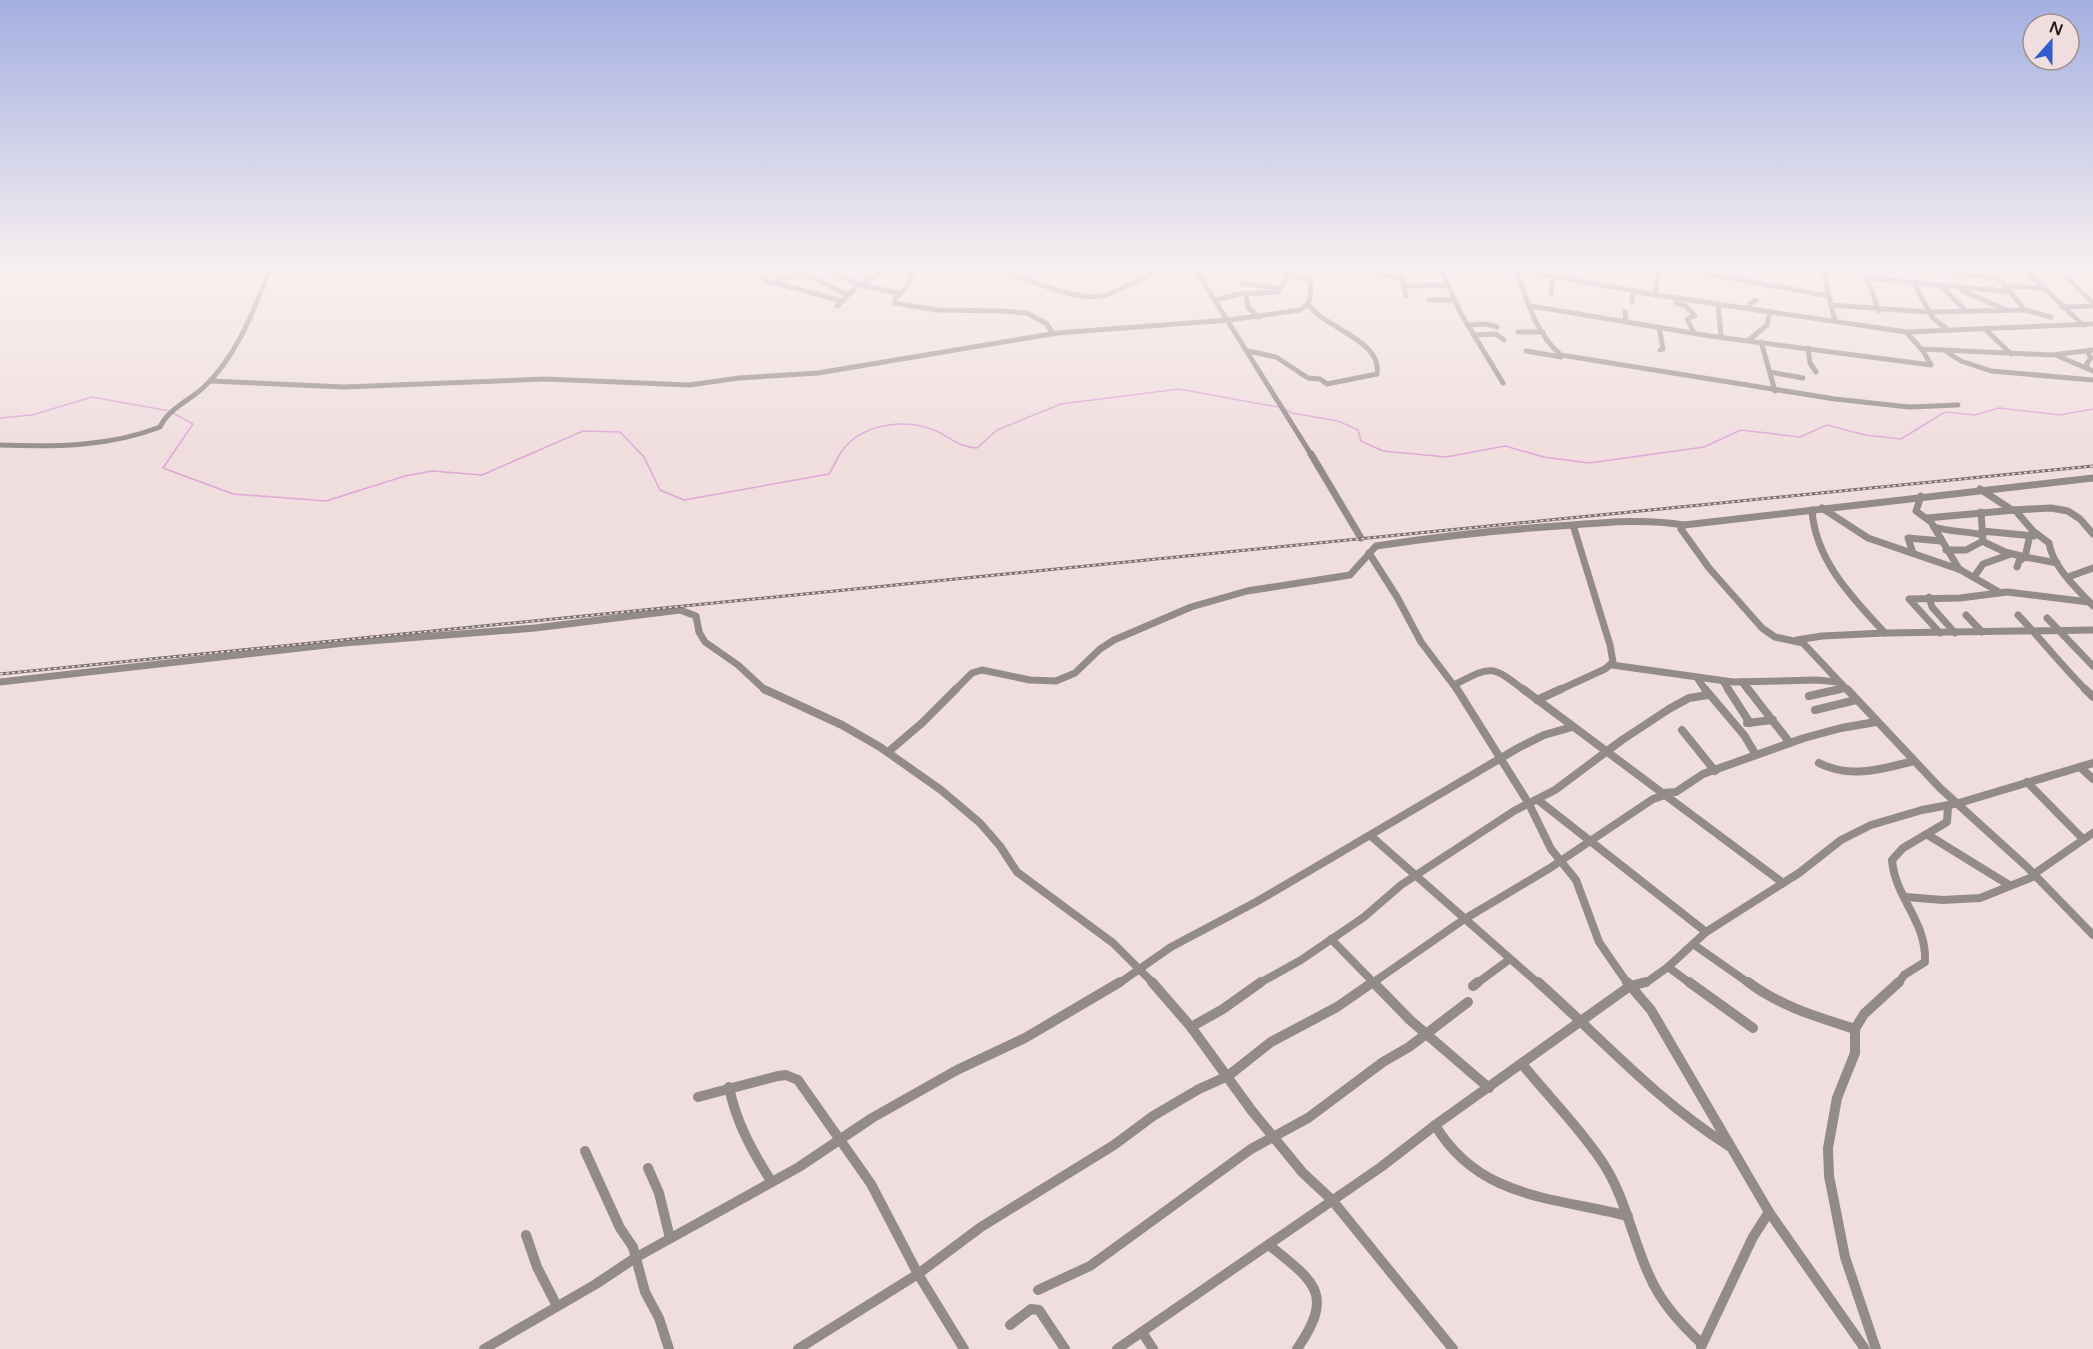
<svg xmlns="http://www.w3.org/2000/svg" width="2093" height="1349" font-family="'Varela Round',sans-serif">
	<rect width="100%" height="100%" fill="#f0ddde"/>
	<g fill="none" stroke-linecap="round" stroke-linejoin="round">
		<g stroke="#dea7d6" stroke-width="1.5">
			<path d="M1285 409 1292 413 1338 421 1358 430 1361 441 1383 451 1446 457 1505 446 1544 457 1589 463 1704 447 1741 430 1800 437 1827 425 1865 435 1901 439 1945 412 1975 415 1999 408 2060 415 2093 409"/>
			<path d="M173 413 193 424 163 468 233 494 326 501 405 476 432 471 482 475 583 431 620 432 644 457 660 490 684 500 829 474C835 465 838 454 846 446 867 423 906 419 934 430 950 437 959 447 977 448L997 430 1061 404 1179 389 1278 407"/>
			<path d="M0 418 32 415 92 397 169 411"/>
		</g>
		<g stroke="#938b89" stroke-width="5">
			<path d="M756 267 766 280 773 283 817 267"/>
			<path d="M820 267 859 284 900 294"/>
			<path d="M884 267 913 272"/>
			<path d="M915 267 907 286 895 299V303L938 310 1001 311 1027 313 1047 324 1053 334"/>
			<path d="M993 267C1021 276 1078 304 1105 295 1126 288 1146 276 1165 267"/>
			<path d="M1194 267 1312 456"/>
			<path d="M1276 267 1278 272 1311 280"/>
			<path d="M1343 267 1402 278"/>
			<path d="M1400 267 1406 296"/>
			<path d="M1440 267 1460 312 1503 383"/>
			<path d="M1500 267 1656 295 1906 332 2093 324"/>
			<path d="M1632 267 1656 271"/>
			<path d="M1669 267 1829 296"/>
			<path d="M1822 267 1835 321"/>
			<path d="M1863 267 1879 311"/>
			<path d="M1892 267 1999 278"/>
			<path d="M2022 267 2083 325"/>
			<path d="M2056 267 2093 303"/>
			<path d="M2091 267 2093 269"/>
			<path d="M1517 271C1526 299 1537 336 1561 355L1835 399 1909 407 1958 405"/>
			<path d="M802 273 848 295"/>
			<path d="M728 274 751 267"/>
			<path d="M1868 278 2011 292"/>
			<path d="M776 283 842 301"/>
			<path d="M1242 283 1275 288"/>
			<path d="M1914 284 1933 318 1948 330"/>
			<path d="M1404 286 1447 285"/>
			<path d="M2006 286 2042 288"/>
			<path d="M1942 287 1966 311"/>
			<path d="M1963 291 2004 309"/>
			<path d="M1551 293 1553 277"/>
			<path d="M1246 294 1248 307 1258 317"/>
			<path d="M1656 295 1658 267"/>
			<path d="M1215 300 1240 294 1277 292 1290 275"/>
			<path d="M1429 300H1453"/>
			<path d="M1632 301 1633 291"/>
			<path d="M1676 303 1686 306 1695 316 1687 319 1693 331"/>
			<path d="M1718 304 1721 336"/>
			<path d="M1831 305 1928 312 2025 310 1989 267"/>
			<path d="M837 306 859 284 873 278 884 267"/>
			<path d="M1531 306 1710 336 1931 365 1923 351 1906 332"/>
			<path d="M2062 307 2093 306"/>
			<path d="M1749 308 1750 304 1756 300"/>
			<path d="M2025 310 2051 317"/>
			<path d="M1625 312 1626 322"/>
			<path d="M1467 325 1487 324 1497 327"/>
			<path d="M1659 327 1663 349 1660 350"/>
			<path d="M1985 329 2011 354"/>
			<path d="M1518 332H1543"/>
			<path d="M1473 335 1496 334 1504 340"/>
			<path d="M1749 340 1767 325 1770 311"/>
			<path d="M1761 342 1775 391"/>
			<path d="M1808 348 1810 363 1816 372"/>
			<path d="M1921 349 2052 355 2093 350"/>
			<path d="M1248 351 1276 357 1308 378 1320 379 1327 384 1377 374C1383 340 1323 328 1308 304"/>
			<path d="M1526 351 1561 357"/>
			<path d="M2087 351 2091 358 2087 363V368"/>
			<path d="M1947 352 1961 361 1991 371 2093 380"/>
			<path d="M2058 356 2093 371"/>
			<path d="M1770 372 1803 378"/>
			<path d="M210 381 344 387 545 379 689 385 739 378 818 373 1057 333 1229 320 1300 310C1319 299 1306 283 1310 267"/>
			<path d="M0 445C54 447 109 447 160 427 169 408 189 401 204 387 238 355 254 309 271 267"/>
		</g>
		<g stroke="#938b89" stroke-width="7">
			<path d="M1311 454 1361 538"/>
			<path d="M1980 489 2012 510 2051 508 2068 511 2080 519 2093 534"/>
			<path d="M1921 496 1916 511 1931 522 1959 569 1999 592"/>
			<path d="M1822 508 1868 538 1961 570"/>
			<path d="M1812 510C1815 560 1853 599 1885 633"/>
			<path d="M1927 518 2015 510 2033 531 2049 543C2053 568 2077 588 2093 606"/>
			<path d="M1934 527C1950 532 1967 531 1983 535"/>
			<path d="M1982 531 2034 536"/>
			<path d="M1982 541 2005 552 2025 557 2030 535"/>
			<path d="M1946 550H1966L1983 541 1981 512"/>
			<path d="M1369 553 1397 597 1421 642 1458 691"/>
			<path d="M1913 553 1908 538 1941 541"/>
			<path d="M2017 567 2019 561 2025 557 2057 563"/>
			<path d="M1974 577 1983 564 2011 554"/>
			<path d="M2068 577 2093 568"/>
			<path d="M1929 597 1932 607 1955 633"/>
			<path d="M1966 615 1982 632"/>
			<path d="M2018 615C2042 640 2062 666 2087 691"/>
			<path d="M2047 618 2093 666"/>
			<path d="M1940 633 1909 599 1960 598 2007 592 2089 602"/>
			<path d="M1797 640 1822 636 1885 633 2093 630"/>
			<path d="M1612 665 1733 682 1817 680 1838 682"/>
			<path d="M1698 679 1706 691"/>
			<path d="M1723 681 1729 691"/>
			<path d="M0 682 344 643 535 628 680 610 696 616 699 632 705 642 738 665 766 691"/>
			<path d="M1742 682 1749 691"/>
			<path d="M1454 685C1491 666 1491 664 1525 691"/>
			<path d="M954 691 972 673 982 670 1030 680 1056 681 1075 673 1100 649 1114 640 1191 607 1247 591 1350 575 1376 546C1442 536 1507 529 1573 525 1611 522 1647 519 1684 525"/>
			<path d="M1557 691 1605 669 1613 662 1610 645 1573 525"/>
			<path d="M1833 691 1845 688"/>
			<path d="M1848 691 1803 643 1775 637 1762 628 1709 568 1681 529 1684 525 2093 478"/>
		</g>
		<g stroke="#938b89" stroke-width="8">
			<path d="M764 689 842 725 880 747 941 790 980 823 1000 846 1017 872 1113 943 1154 984"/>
			<path d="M1457 689 1529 804 1551 849 1576 880 1599 942 1628 984"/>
			<path d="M1523 689 1783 883"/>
			<path d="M1705 689 1744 735 1756 755"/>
			<path d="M1728 689 1750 723"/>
			<path d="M1748 689 1790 743"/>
			<path d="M1847 689 1940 788 2027 867 2093 935"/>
			<path d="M2085 689 2093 697"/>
			<path d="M1809 696 1840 689"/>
			<path d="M1537 700 1561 689"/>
			<path d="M1815 710 1856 700"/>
			<path d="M1747 723 1773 720"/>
			<path d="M1682 730 1715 771"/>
			<path d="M888 752 922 723 956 689"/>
			<path d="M1819 763C1850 779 1882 769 1914 761"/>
			<path d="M2080 767 2093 779"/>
			<path d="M2027 782 2083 839"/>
			<path d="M1538 800 1706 932"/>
			<path d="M1928 835 2009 885"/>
			<path d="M1371 836 1539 984"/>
			<path d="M2034 874 2093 833"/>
			<path d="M1906 897 1943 900 1980 898 2035 876"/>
			<path d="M1331 939 1375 984"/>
			<path d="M1693 944 1750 984"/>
			<path d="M1668 967 1691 984"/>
			<path d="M1118 984 1171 947 1256 902 1518 748 1544 735 1572 727"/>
			<path d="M1258 984 1301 960 1364 917 1401 885 1514 811 1555 790 1622 740 1669 709 1689 698 1708 695"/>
			<path d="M1371 984 1463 920 1550 868 1653 799 1662 796 1663 793 1676 792 1703 774 1804 738 1841 728 1876 722"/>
			<path d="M1476 984 1510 959"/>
			<path d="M1639 984 1647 982 1668 967 1706 932 1799 873 1841 840 1871 825 1922 810 1959 803 2093 763"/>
			<path d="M1898 984 1904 975 1925 962C1927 921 1895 898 1892 860L1903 848 1947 822 1948 806"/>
		</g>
		<g stroke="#938b89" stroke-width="10">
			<path d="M1152 982 1191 1027 1252 1111 1303 1173 1332 1200 1453 1349"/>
			<path d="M1373 982 1410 1020 1489 1088"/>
			<path d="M1538 982C1601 1038 1657 1101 1729 1146"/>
			<path d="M1627 982 1651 1010 1769 1212 1865 1349"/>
			<path d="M1689 982 1753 1028"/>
			<path d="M1748 982C1780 1006 1817 1017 1855 1029"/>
			<path d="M1473 986 1478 982"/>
			<path d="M1191 1027 1223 1009 1261 982"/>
			<path d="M1522 1064C1548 1096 1578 1126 1601 1160 1625 1195 1632 1238 1649 1275 1661 1303 1681 1324 1702 1344"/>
			<path d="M729 1087C736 1122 752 1151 771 1181"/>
			<path d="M698 1097 778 1076 786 1075 798 1080 871 1184 918 1274 964 1349"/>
			<path d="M1435 1125C1479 1199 1553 1197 1628 1216"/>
			<path d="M585 1151 620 1228 633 1247 645 1292 659 1318 669 1349"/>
			<path d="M648 1168 659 1193 670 1238"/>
			<path d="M526 1235 537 1267 557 1306"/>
			<path d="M1269 1245C1315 1282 1335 1294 1297 1349"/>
			<path d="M1038 1290 1090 1266 1251 1149 1308 1118 1383 1062 1409 1047 1468 1002"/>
			<path d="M1010 1325 1031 1309 1039 1310 1065 1349"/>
			<path d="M1142 1332 1153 1349"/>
			<path d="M1701 1347 1753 1237 1769 1212"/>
			<path d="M484 1349 596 1284 635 1258 799 1167 872 1118 957 1070 1025 1038 1120 982"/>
			<path d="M798 1349 918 1274 981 1227 1114 1145 1153 1116 1199 1089 1228 1076 1271 1042 1337 1007 1373 982"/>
			<path d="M1117 1349 1381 1167 1438 1123 1630 986 1646 982"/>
			<path d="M1876 1349 1845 1257 1829 1176 1828 1148 1837 1098 1855 1053V1029L1864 1014 1899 982"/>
		</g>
		<defs>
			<path id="rail" d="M0 674 2093 466"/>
		</defs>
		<use href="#rail" stroke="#7b7070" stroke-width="3"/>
		<use href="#rail" stroke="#f0ddde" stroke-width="1.5" stroke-dasharray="3" stroke-linecap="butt"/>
	</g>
	<linearGradient id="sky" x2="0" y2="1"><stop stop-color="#a4afe1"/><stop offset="0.59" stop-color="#f8f0f0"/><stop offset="1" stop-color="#f8f0f0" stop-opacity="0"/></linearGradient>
	<rect width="2093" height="456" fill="url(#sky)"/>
	<g transform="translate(2051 42) rotate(21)"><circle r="28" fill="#f0ddde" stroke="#9d8f90" stroke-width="1.5"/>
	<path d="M0-4.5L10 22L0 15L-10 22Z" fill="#335dcd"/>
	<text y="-9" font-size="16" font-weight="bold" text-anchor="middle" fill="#211b1b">N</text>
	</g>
</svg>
